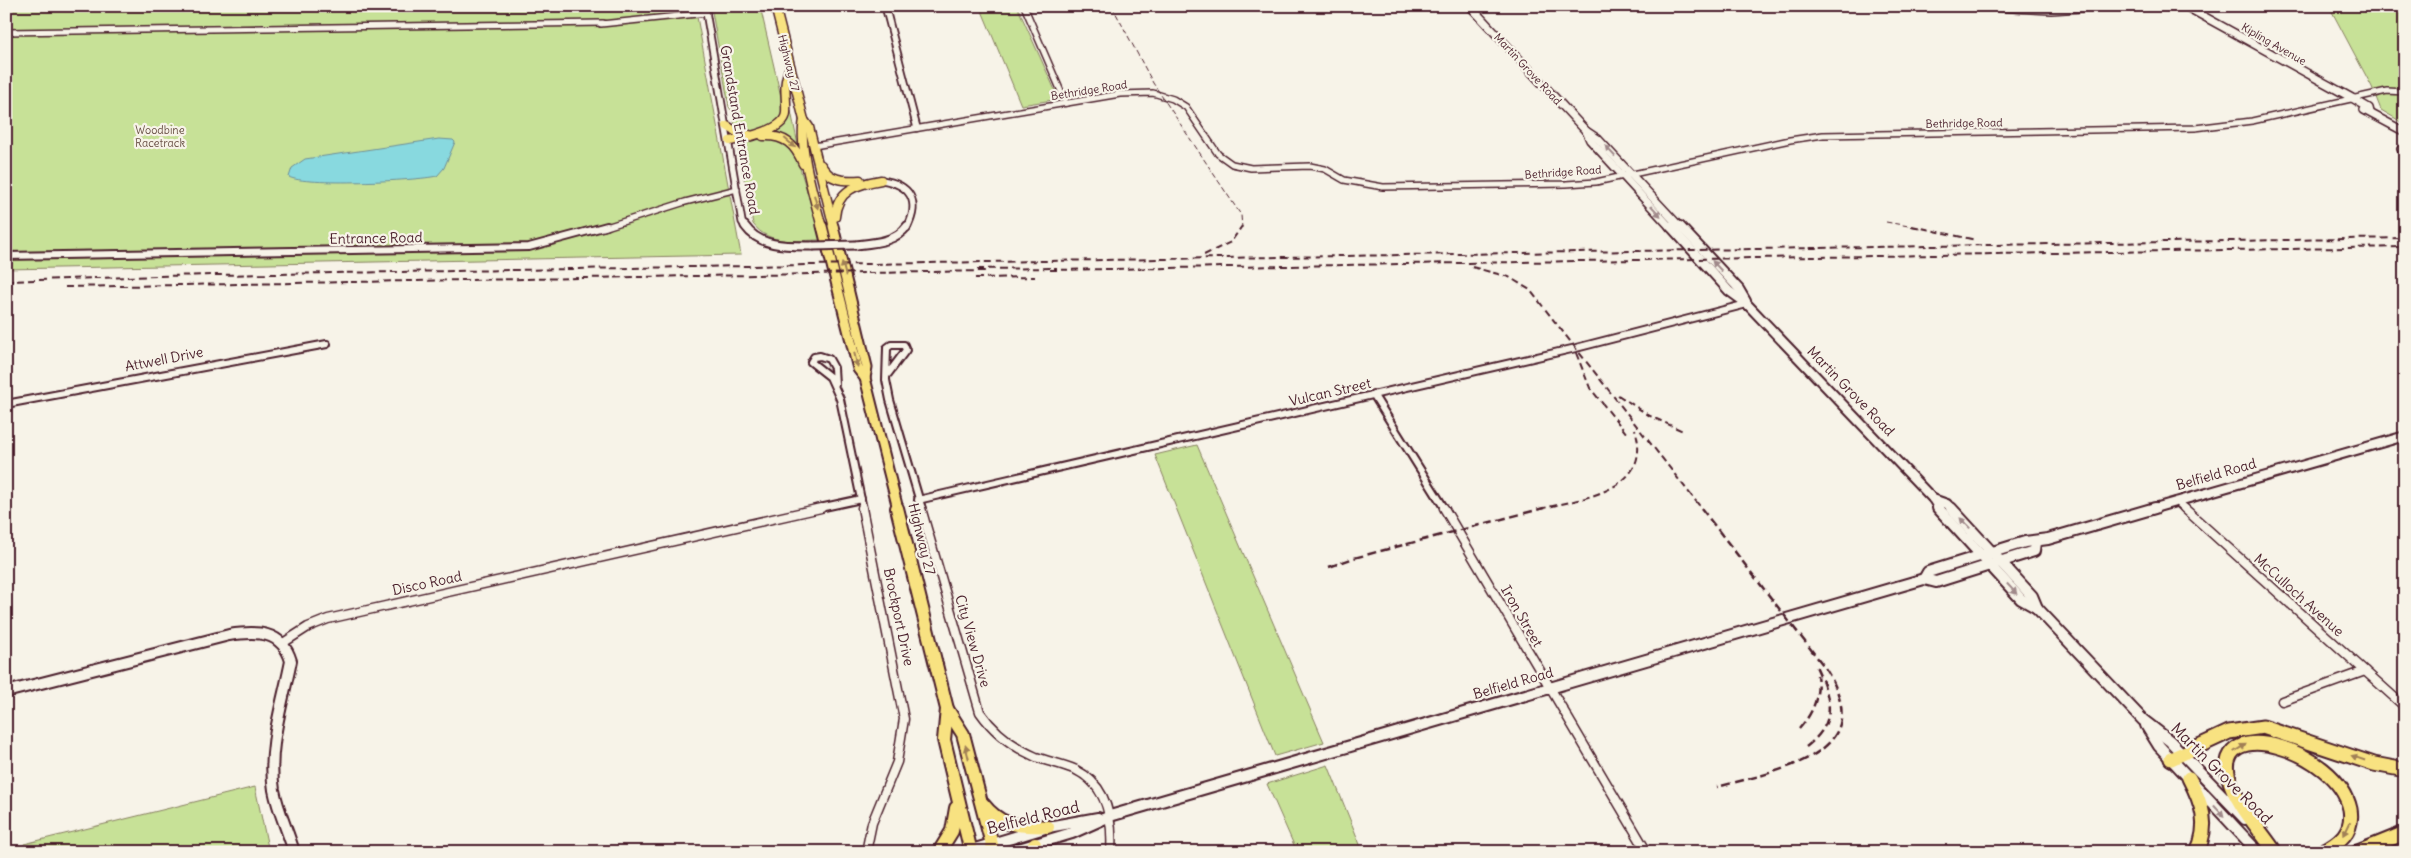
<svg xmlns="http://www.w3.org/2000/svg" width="2411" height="858" font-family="Delius,sans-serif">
	<rect width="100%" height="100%" fill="#f7f3e8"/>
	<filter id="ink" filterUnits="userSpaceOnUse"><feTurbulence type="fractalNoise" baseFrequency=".02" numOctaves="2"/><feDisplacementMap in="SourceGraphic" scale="10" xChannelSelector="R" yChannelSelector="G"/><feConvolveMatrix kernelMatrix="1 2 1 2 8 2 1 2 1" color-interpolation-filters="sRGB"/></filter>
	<g filter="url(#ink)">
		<g fill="#c7e197" stroke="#888061">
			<path d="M6 6H695L741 255 6 269Z"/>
			<path d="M711 6H760L781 97C781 104 783 112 781 118 776 128 756 135 745 132 741 131 738 128 735 126L734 114 729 107Z"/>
			<path d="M980 6H1017L1059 99 1021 105Z"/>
			<path d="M2329 6H2405V124L2381 110 2372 87Z"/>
			<path d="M791 111 798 145C788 136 780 133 767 134L785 123Z"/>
			<path d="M776 137 795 152 822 240C796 240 770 246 753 224L738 147 743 142Z"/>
			<path d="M1197 445 1324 742 1275 756 1155 455Z"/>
			<path d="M1328 765 1363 852H1297L1267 784Z"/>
			<path d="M255 787 269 852H22L24 844Z"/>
		</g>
		<path fill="#88d9df" stroke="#6f8f97" d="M439 139 453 140 455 142 444 168 437 176C416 181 304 186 289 177L292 168 305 159Z"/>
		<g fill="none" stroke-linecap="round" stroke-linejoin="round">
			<defs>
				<g id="minor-far2">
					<path d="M1024 6 1066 103"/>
					<path d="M775 8 796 6"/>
					<path d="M601 24 707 13"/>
					<path d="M6 32 603 23"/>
					<path d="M2405 145 2400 149 2405 160"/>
					<path d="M814 146 1120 94 1153 93 1173 99 1186 107 1218 154 1232 164 1251 168 1310 166 1325 169 1344 180 1383 187 1566 184 1596 182 1790 140 1823 135 2195 128 2252 121 2387 91 2405 92"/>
					<path d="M603 228 685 202 737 189"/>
				</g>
				<g id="minor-far1">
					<path d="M6 256 529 247 607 226"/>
					<path d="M888 374 906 350 904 345H891L887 348 886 380 890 400 922 509"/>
					<path d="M835 384 834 368 829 359 820 356 814 357 811 362 830 377 840 399 863 509"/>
					<path d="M1373 394 1445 509"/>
					<path d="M6 404 327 344"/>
					<path d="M918 500 1576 348 1747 304"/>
					<path d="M2176 501 2185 509"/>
					<path d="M815 509 861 499"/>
				</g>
				<g id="minor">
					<path d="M862 508 904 719 897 762 872 823 866 852"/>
					<path d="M921 508 980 712C994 732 1013 747 1036 757 1049 762 1063 764 1076 770 1108 786 1113 820 1111 852"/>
					<path d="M1444 508 1647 852"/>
					<path d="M2184 508 2405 707"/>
					<path d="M283 643 308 627 328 619 821 508"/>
					<path d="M2282 701 2365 671"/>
				</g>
				<g id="tertiary-far1">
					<path d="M705 6 742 222 746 228"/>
					<path d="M885 6 917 128"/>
					<path d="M881 180C910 184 921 201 907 228"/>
				</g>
				<g id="tertiary">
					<path d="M745 226C760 248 790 246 813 246"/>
					<path d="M856 245C874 243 896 242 907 226"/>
				</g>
				<g id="secondary-far2">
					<path d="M1470 6 1586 131 1598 139 1681 228"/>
					<path d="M1977 6 2051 10 2110 6"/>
					<path d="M2185 6 2352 98 2369 108 2370 112"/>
					<path d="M2364 110 2405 132"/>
					<path d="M1586 131 1590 140 1671 228"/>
				</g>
				<g id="secondary-far1">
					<path d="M1670 226 1729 291 1747 304 1933 499 1939 509"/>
					<path d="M1680 226 1739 289 1746 301"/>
					<path d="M1933 499 1947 504 1952 509"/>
					<path d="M2151 509 2405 436"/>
				</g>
				<g id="secondary">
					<path d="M1938 508 2021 599 2037 608 2143 720 2170 741 2245 819"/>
					<path d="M1951 508 2032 596 2037 608"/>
					<path d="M1924 579 1928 572 2025 542 2048 539 2155 508"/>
					<path d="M6 692 229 635C256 631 282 630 291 661 283 702 267 748 274 790 278 811 288 831 294 852"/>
					<path d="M2146 725 2159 746 2258 852"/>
					<path d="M965 852 1048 827 1098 818"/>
					<path d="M1009 852 1072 833 1110 816 1924 579 1936 582 2034 551 2035 542"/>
				</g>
				<g id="primary-far2">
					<path d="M775 6 804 120 809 127 834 228"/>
					<path d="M804 120C798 147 815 200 822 228"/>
					<path d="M727 126 738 133 749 135"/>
					<path d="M763 136C784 135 795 144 803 164"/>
					<path d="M730 141C744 138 785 131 786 113 787 93 782 87 790 67"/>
					<path d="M821 165C830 181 843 181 860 180"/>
					<path d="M835 217C837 190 857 184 881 180"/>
				</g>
				<g id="primary-far1">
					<path d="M822 226 858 369 865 378"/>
					<path d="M833 226 867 367 865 378 898 509"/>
				</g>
				<g id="primary">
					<path d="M897 508 947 709 944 740 971 852"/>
					<path d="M947 709 963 734 994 852"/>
					<path d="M983 804C1003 829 1019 825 1048 827"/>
					<path d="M939 852 952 831 956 808"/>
					<path d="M1028 852 1035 844"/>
				</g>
				<g id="motorway">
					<path d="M2171 759 2229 732 2263 727 2374 764 2405 770"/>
					<path d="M2189 778C2202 803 2210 825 2197 852"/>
					<path d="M2273 849C2258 827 2236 804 2229 778 2212 713 2337 749 2350 809 2354 832 2339 843 2321 852"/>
					<path d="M2358 852 2405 833"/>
				</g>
			</defs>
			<use href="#minor-far2" stroke="#4a1f2b" stroke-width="8"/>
			<use href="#minor-far1" stroke="#4a1f2b" stroke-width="10"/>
			<use href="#minor" stroke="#4a1f2b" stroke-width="11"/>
			<use href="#tertiary-far1" stroke="#4a1f2b" stroke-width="9"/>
			<use href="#tertiary" stroke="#4a1f2b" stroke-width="11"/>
			<use href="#secondary-far2" stroke="#4a1f2b" stroke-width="10"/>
			<use href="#secondary-far1" stroke="#4a1f2b" stroke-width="12"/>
			<use href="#secondary" stroke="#4a1f2b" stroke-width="14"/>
			<use href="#primary-far2" stroke="#4a1f2b" stroke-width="11"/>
			<use href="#primary-far1" stroke="#4a1f2b" stroke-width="13"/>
			<use href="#primary" stroke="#4a1f2b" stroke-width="16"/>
			<use href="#motorway" stroke="#4a1f2b" stroke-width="17"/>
			<use href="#minor-far2" stroke="#f7f3e8" stroke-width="5"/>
			<use href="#minor-far1" stroke="#f7f3e8" stroke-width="6"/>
			<use href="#minor" stroke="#f7f3e8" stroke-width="8"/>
			<use href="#tertiary-far1" stroke="#f7f3e8" stroke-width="5.5"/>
			<use href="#tertiary" stroke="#f7f3e8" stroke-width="7"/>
			<use href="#secondary-far2" stroke="#f7f3e8" stroke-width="7"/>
			<use href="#secondary-far1" stroke="#f7f3e8" stroke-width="8"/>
			<use href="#secondary" stroke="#f7f3e8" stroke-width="10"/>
			<use href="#primary-far2" stroke="#f8e281" stroke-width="8"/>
			<use href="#primary-far1" stroke="#f8e281" stroke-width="9"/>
			<use href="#primary" stroke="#f8e281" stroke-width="12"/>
			<use href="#motorway" stroke="#f8e281" stroke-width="13"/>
			<g stroke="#4a1f2b" stroke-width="1" stroke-dasharray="5.5 3" stroke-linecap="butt">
				<path d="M1112 6 1153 83 1241 215 1242 228"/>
				<path d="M1886 222 1920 228"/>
			</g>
			<g stroke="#4a1f2b" stroke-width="2" stroke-dasharray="7 4" stroke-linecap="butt">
				<path d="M1912 226 1976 240"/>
				<path d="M1204 255 1231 242 1242 226"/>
				<path d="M1472 267 1509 277 1530 290 1702 509"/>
				<path d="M977 269 1057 268"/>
				<path d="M1050 270 2405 247"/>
				<path d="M975 278 1035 277"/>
				<path d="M6 281 158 276 2405 238"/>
				<path d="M65 287 985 271"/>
				<path d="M1576 353 1590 388 1627 434"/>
				<path d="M1618 395 1650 416 1683 431"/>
				<path d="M1540 509C1583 498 1654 491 1635 429"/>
			</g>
			<g stroke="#4a1f2b" stroke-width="2.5" stroke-dasharray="9 4.5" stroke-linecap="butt">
				<path d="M1701 508 1823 665C1884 754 1780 770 1717 787"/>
				<path d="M1329 567 1354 558 1544 508"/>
				<path d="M1799 729C1813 713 1820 697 1817 675"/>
				<path d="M1806 747C1839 721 1831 698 1815 664"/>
			</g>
			<defs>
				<path id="tertiary-bridge" d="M813 246 856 245"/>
			</defs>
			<use href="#tertiary-bridge" stroke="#4a1f2b" stroke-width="11" stroke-linecap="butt"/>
			<use href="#tertiary-bridge" stroke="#f7f3e8" stroke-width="7"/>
		</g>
		<defs><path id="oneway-solid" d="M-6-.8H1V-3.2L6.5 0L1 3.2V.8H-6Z" transform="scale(1.25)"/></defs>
		<g fill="#a18056">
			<use href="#oneway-solid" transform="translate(790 143) rotate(41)"/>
			<use href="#oneway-solid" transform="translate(816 202) rotate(75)"/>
			<use href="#oneway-solid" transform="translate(844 269) rotate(-104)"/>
			<use href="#oneway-solid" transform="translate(856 360) rotate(76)"/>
			<use href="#oneway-solid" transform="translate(2240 748) rotate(-32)"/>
			<use href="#oneway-solid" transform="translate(967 752) rotate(-104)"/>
			<use href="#oneway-solid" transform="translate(2358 758) rotate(-161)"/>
			<use href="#oneway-solid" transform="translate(2347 829) rotate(116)"/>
		</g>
		<g fill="#a0898a">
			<use href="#oneway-solid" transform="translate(1610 151) rotate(-133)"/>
			<use href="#oneway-solid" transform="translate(1656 211) rotate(47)"/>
			<use href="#oneway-solid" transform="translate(1717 266) rotate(-133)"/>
			<use href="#oneway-solid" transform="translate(1965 523) rotate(-134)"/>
			<use href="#oneway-solid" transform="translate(2012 589) rotate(47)"/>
			<use href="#oneway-solid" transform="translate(2219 811) rotate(47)"/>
		</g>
	</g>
	<g text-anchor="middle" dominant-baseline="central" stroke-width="4.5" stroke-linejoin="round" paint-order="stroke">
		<g font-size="11" fill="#4a1f2b" stroke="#f7f3e8">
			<text transform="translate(2274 44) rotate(30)">Kipling Avenue</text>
			<text transform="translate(789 63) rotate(76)">Highway 27</text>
			<text transform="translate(1528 69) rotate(47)">Martin Grove Road</text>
			<text transform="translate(1089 90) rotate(-9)">Bethridge Road</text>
			<text transform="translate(1964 123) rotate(-1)">Bethridge Road</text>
			<text transform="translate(1563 172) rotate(-4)">Bethridge Road</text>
		</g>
		<g font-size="11" fill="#695046" stroke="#f7f3e8">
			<text x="160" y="130">Woodbine<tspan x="160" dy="13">Racetrack</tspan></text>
		</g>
		<g font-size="14" fill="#4a1f2b" stroke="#f7f3e8">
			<text transform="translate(740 130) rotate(80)">Grandstand Entrance Road</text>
			<text transform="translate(376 238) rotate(-1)">Entrance Road</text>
			<text transform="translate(164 359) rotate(-11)">Attwell Drive</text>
			<text transform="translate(1851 391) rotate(46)">Martin Grove Road</text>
			<text transform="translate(1330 392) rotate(-13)">Vulcan Street</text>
			<text transform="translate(2216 474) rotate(-16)">Belfield Road</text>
			<text transform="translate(922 539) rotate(76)">Highway 27</text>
			<text transform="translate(427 583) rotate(-12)">Disco Road</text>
			<text transform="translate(2299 595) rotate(42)">McCulloch Avenue</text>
			<text transform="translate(1522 616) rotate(60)">Iron Street</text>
			<text transform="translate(899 617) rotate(78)">Brockport Drive</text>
			<text transform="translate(973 641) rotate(74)">City View Drive</text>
			<text transform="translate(1513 683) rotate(-16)">Belfield Road</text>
		</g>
		<g font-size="16" fill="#4a1f2b" stroke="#f7f3e8">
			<text transform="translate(2222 773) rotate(45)">Martin Grove Road</text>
			<text transform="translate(1033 817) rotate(-14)">Belfield Road</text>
		</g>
	</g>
	<rect width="2411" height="858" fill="none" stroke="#f7f3e8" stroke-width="25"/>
	<rect x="12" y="12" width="2386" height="833" fill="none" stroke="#4a1f2b" stroke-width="2" filter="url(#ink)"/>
</svg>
